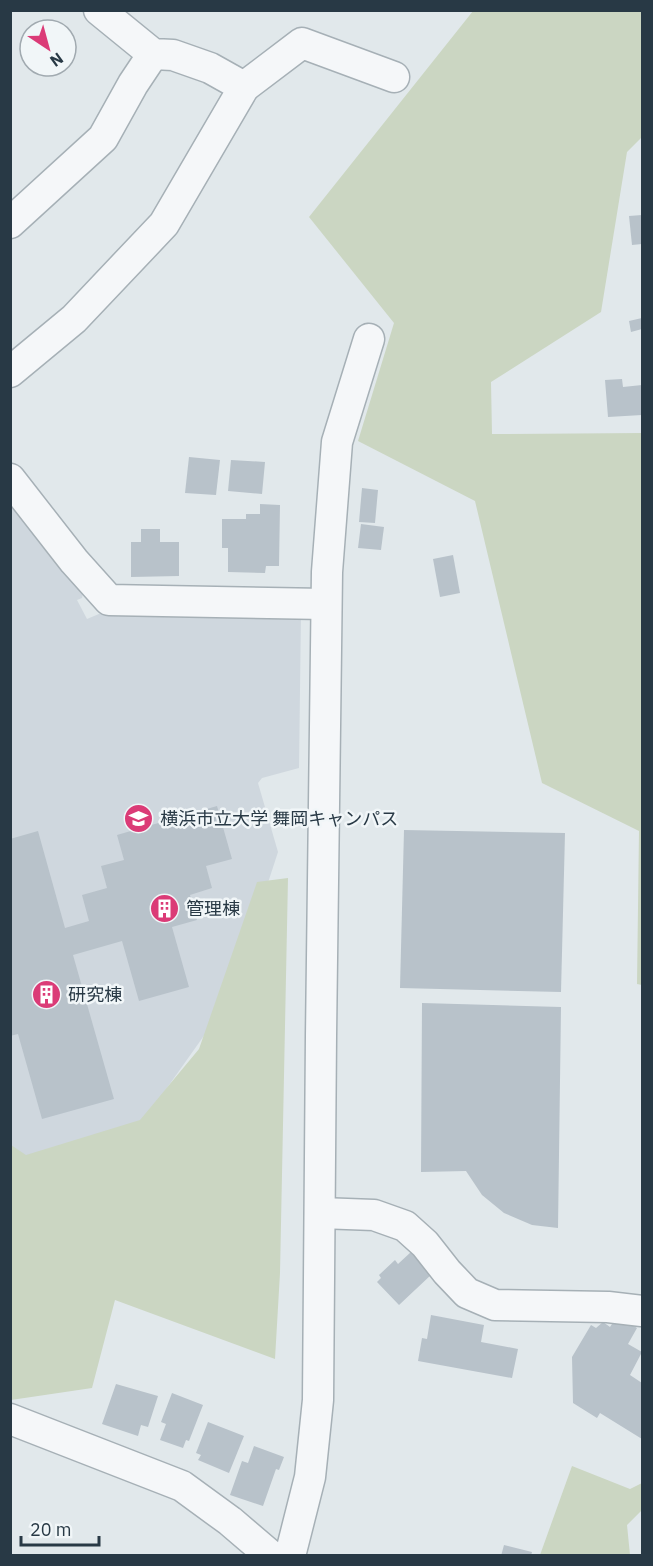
<svg xmlns="http://www.w3.org/2000/svg" width="653" height="1566" font-family="'IBM Plex Sans','Noto Sans JP',sans-serif">
	<rect width="100%" height="100%" fill="#e1e8eb"/>
	<path fill="#cfd7de" d="M10 493 85 584 82 598 77 600 87 619 106 611 301 612 299 768 262 778 258 783 278 852 230 999 135 1133 30 1162 10 1153Z"/>
	<g fill="#cbd6c2">
		<path d="M473 11H642V137L627 152 601 312 491 382 492 434 642 433V985L637 984 639 831 542 783 475 501 358 441 394 323 309 217Z"/>
		<path d="M288 878 280 1273 275 1359 115 1300 92 1388 11 1400V1145L26 1155 140 1120 199 1049 257 882Z"/>
		<path d="M572 1466 630 1489 642 1483V1510L627 1525 630 1555H540Z"/>
	</g>
	<g fill="#b8c2ca">
		<path d="M642 215V244L632 245 629 216Z"/>
		<path d="M642 318V329L631 332 629 321Z"/>
		<path d="M622 379 623 387 642 385V415L608 417 605 380Z"/>
		<path d="M189 457 220 460 216 495 185 493Z"/>
		<path d="M231 460 265 462 262 494 228 491Z"/>
		<path d="M362 488 378 490 375 523 359 522Z"/>
		<path d="M260 504 280 505 279 566H266L265 573 228 572V548H222V519H246V514H260Z"/>
		<path d="M361 524 384 527 381 550 358 548Z"/>
		<path d="M141 529H160V542H179V576L131 577V542H141Z"/>
		<path d="M453 555 460 593 440 597 433 559Z"/>
		<path d="M217 806 232 859 206 866 212 888 190 895 197 920 172 927 189 987 139 1001 122 941 73 955 114 1099 42 1119 18 1034 10 1036V839L38 831 65 928 89 921 82 895 107 888 101 866 124 860 117 835Z"/>
		<path d="M404 830 565 833 561 992 400 988Z"/>
		<path d="M422 1003 561 1007 558 1228 532 1225 504 1213 482 1195 466 1171 421 1172Z"/>
		<path d="M411 1252 432 1274 399 1305 377 1282 381 1278 379 1275 395 1260 398 1264Z"/>
		<path d="M431 1315 484 1325 481 1342 518 1349 512 1378 418 1361 422 1338 427 1339Z"/>
		<path d="M624 1320 637 1328 628 1344 642 1352 630 1375 642 1383V1439L600 1413 597 1418 573 1403 572 1357 591 1325 596 1328 603 1322 610 1327 614 1321 621 1325Z"/>
		<path d="M116 1384 158 1396 148 1427 141 1425 138 1436 102 1424Z"/>
		<path d="M172 1393 203 1405 189 1441 186 1440 183 1448 160 1440 166 1424 161 1422Z"/>
		<path d="M208 1422 244 1436 229 1473 198 1460 201 1455 196 1453Z"/>
		<path d="M254 1446 284 1457 279 1470 276 1469 263 1506 230 1495 242 1461 248 1463Z"/>
		<path d="M504 1545 532 1552 531 1556H501Z"/>
	</g>
	<g fill="none" stroke-linecap="round" stroke-linejoin="round">
		<defs>
			<g id="minor">
				<path d="M244 87 302 43 394 77"/>
				<path d="M10 223 103 138 133 84 153 54"/>
				<path d="M10 372 74 319 164 224 244 87 210 68 173 55 153 54 99 10"/>
				<path d="M10 479 74 561 109 600 325 604"/>
				<path d="M320 1213 374 1215 405 1226 425 1244 447 1272 467 1293 495 1305 608 1307 642 1311"/>
				<path d="M10 1419 182 1486 230 1521 271 1556"/>
				<path d="M290 1556 310 1477 318 1400 321 1036 327 572 337 442 369 339"/>
			</g>
		</defs>
		<use href="#minor" stroke="#a6b0b6" stroke-width="33"/>
		<use href="#minor" stroke="#f5f7f9" stroke-width="30"/>
	</g>
	<defs>
		<symbol id="university-disc" viewBox="-11 -11 22 22"><circle r="9.5" fill="#db3b77" stroke="#f1f6f8"/><path d="M0-5L7-2L0 1L-7-2ZM-4 1L0 2.5L4 1V4Q0 6-4 4Z" fill="#fff"/></symbol>
		<symbol id="building-disc" viewBox="-11 -11 22 22"><circle r="9.5" fill="#db3b77" stroke="#f1f6f8"/><path d="M-4-6H4V6H1V3H-1V6H-4ZM-2.5-4.3h1.7v1.8h-1.7ZM.8-4.3h1.7v1.8H.8ZM-2.5-1h1.7V.8h-1.7ZM.8-1h1.7V.8H.8Z" fill="#fff"/></symbol>
	</defs>
	<g fill-rule="evenodd">
		<use href="#university-disc" x="122" y="802" width="33" height="33"/>
		<use href="#building-disc" x="148" y="892" width="33" height="33"/>
		<use href="#building-disc" x="30" y="978" width="33" height="33"/>
	</g>
	<g text-anchor="middle" dominant-baseline="central" stroke-width="5" stroke-linejoin="round" paint-order="stroke">
		<g font-size="18" fill="#283945" stroke="#f1f6f8" text-anchor="start">
			<text x="160" y="818">横浜市立大学 舞岡キャンパス</text>
			<text x="186" y="908">管理棟</text>
			<text x="68" y="994">研究棟</text>
		</g>
	</g>
	<rect width="653" height="1566" fill="none" stroke="#283945" stroke-width="24"/>
	<g transform="translate(48 48) rotate(144)"><circle r="28" fill="#f1f6f8" stroke="#a1aab0" stroke-width="1.5"/>
	<path d="M0-4.5L10 22L0 15L-10 22Z" fill="#db3b77"/>
	<text y="-9" font-size="16" font-weight="bold" text-anchor="middle" fill="#283945">N</text>
	</g>
	<path d="M21 1536v9h78v-9" fill="none" stroke="#283945" stroke-width="3"/>
	<text x="30" y="1536" font-size="18" fill="#283945" stroke="#f1f6f8" stroke-width="4.5" paint-order="stroke">20 m</text>
</svg>
